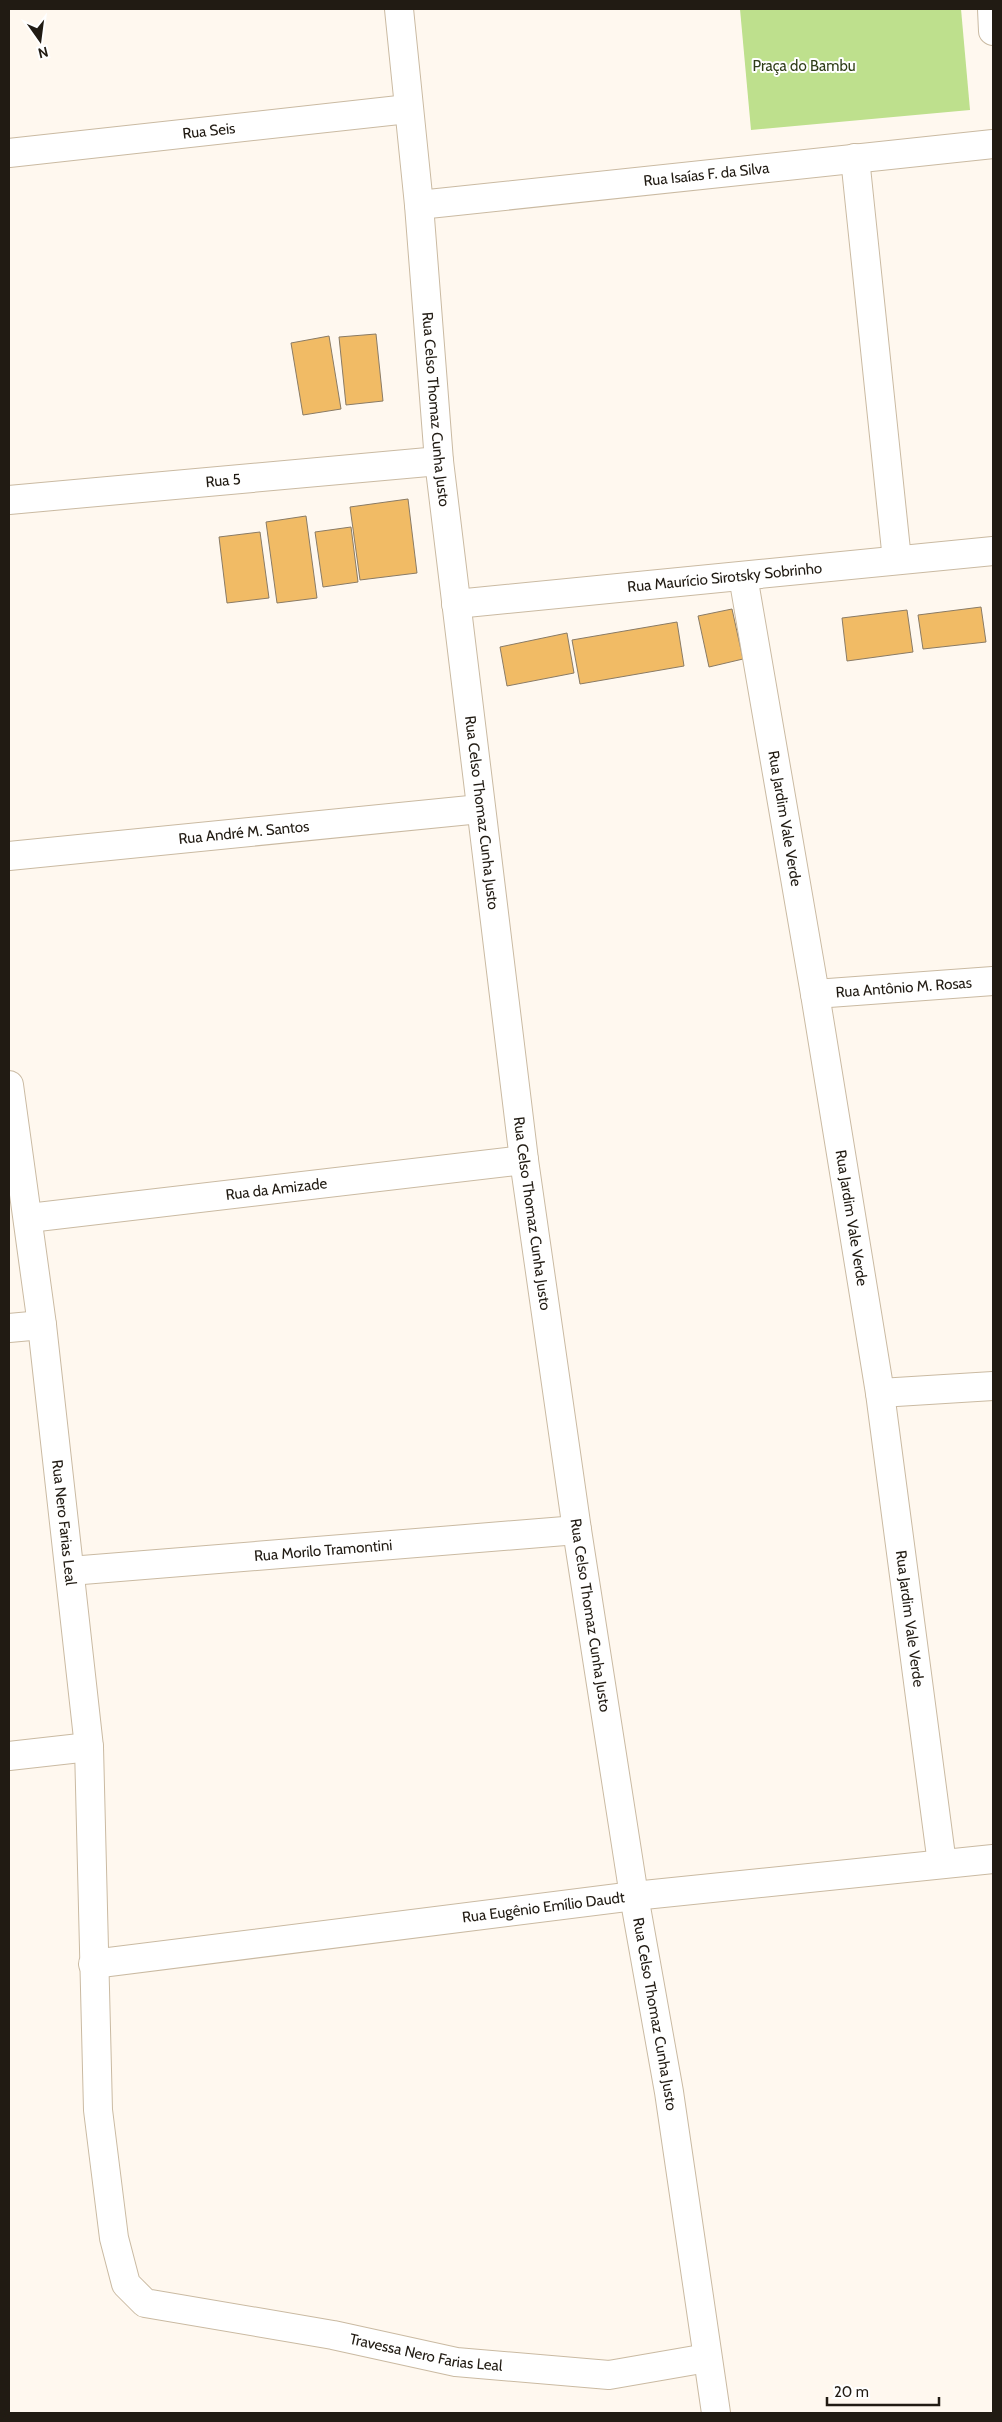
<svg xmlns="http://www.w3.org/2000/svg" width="1002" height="2422" font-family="Cabin,sans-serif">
	<rect width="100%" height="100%" fill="#fff8ef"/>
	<path fill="#bee08d" d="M740 9H961L970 110 751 130Z"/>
	<g fill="#f1bb65" stroke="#8a7b65">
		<path d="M376 334 383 401 346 405 339 337Z"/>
		<path d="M329 336 341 409 303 415 291 343Z"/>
		<path d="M408 499 417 573 360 580 350 507Z"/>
		<path d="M306 516 317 598 277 603 266 522Z"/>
		<path d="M351 527 358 582 323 587 315 532Z"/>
		<path d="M260 532 269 598 227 603 219 537Z"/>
		<path d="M981 607 986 642 923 649 918 615Z"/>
		<path d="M732 609 743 659 709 667 698 616Z"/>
		<path d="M907 610 913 652 847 661 842 618Z"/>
		<path d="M677 622 684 666 580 684 572 640Z"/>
		<path d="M567 633 574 673 507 686 500 647Z"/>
	</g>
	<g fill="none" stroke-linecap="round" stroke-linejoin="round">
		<defs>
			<g id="street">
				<path id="s1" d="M399 9 419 205 439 461 524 1160 577 1530 634 1896 669 2092 716 2413"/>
				<path d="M992 9 993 31"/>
				<path id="s2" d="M9 153 408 109"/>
				<path d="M855 158 897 560"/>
				<path id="s3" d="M419 205 993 144"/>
				<path id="s4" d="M9 500 439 461"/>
				<path id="s5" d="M743 576 815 994 880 1393 942 1864"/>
				<path id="s6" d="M456 604 993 551"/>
				<path id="s7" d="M9 856 480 809"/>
				<path id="s8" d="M815 994 993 981"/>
				<path id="s9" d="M9 1085 42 1325 89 1747 98 2110 114 2238 126 2284 145 2303 333 2335 456 2362 609 2375 707 2358"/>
				<path id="s10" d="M29 1218 524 1160"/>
				<path d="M9 1328 42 1325"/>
				<path d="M880 1393 993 1386"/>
				<path id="s11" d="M70 1571 577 1530"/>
				<path d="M9 1756 89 1747"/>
				<path id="s12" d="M93 1964 634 1896 993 1859"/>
			</g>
		</defs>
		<use href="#street" stroke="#cabaa2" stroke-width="30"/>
		<use href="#street" stroke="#fff" stroke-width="28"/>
	</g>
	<g text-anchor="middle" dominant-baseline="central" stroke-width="4" stroke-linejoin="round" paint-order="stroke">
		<g font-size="15" fill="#2f3d18" stroke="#fff">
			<text x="804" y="66">Praça do Bambu</text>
		</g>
		<g font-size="15" fill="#211b13" stroke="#fff">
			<text stroke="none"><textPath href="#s2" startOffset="201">Rua Seis</textPath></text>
			<text stroke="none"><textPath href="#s3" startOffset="289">Rua Isaías F. da Silva</textPath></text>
			<text stroke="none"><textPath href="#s1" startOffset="402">Rua Celso Thomaz Cunha Justo</textPath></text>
			<text stroke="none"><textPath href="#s4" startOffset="215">Rua 5</textPath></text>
			<text stroke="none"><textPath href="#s6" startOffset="270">Rua Maurício Sirotsky Sobrinho</textPath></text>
			<text stroke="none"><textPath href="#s1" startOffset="808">Rua Celso Thomaz Cunha Justo</textPath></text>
			<text stroke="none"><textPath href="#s5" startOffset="246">Rua Jardim Vale Verde</textPath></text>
			<text stroke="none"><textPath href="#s7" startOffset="236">Rua André M. Santos</textPath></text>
			<text stroke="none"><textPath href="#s8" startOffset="89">Rua Antônio M. Rosas</textPath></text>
			<text stroke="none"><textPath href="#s10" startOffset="249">Rua da Amizade</textPath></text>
			<text stroke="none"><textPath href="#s1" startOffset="1212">Rua Celso Thomaz Cunha Justo</textPath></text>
			<text stroke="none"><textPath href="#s5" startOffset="651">Rua Jardim Vale Verde</textPath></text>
			<text stroke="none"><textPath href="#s9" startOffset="441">Rua Nero Farias Leal</textPath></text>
			<text stroke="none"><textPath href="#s11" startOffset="254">Rua Morilo Tramontini</textPath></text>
			<text stroke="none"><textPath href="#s1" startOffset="1618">Rua Celso Thomaz Cunha Justo</textPath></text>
			<text stroke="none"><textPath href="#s5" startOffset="1056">Rua Jardim Vale Verde</textPath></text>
			<text stroke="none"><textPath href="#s12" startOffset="454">Rua Eugênio Emílio Daudt</textPath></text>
			<text stroke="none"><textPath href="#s1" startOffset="2022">Rua Celso Thomaz Cunha Justo</textPath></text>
			<text stroke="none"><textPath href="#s9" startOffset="1519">Travessa Nero Farias Leal</textPath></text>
		</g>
	</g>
	<rect width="1002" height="2422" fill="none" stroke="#211b13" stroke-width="20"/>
	<g transform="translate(40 40) rotate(166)" stroke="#ffffff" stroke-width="4" paint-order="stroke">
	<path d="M0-4L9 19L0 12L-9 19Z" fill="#211b13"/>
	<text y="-8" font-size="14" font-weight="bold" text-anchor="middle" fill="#211b13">N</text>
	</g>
	<path d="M827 2397v8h112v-8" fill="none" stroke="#211b13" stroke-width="2.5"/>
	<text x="834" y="2397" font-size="15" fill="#211b13" stroke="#ffffff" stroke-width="4" paint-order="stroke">20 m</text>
</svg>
